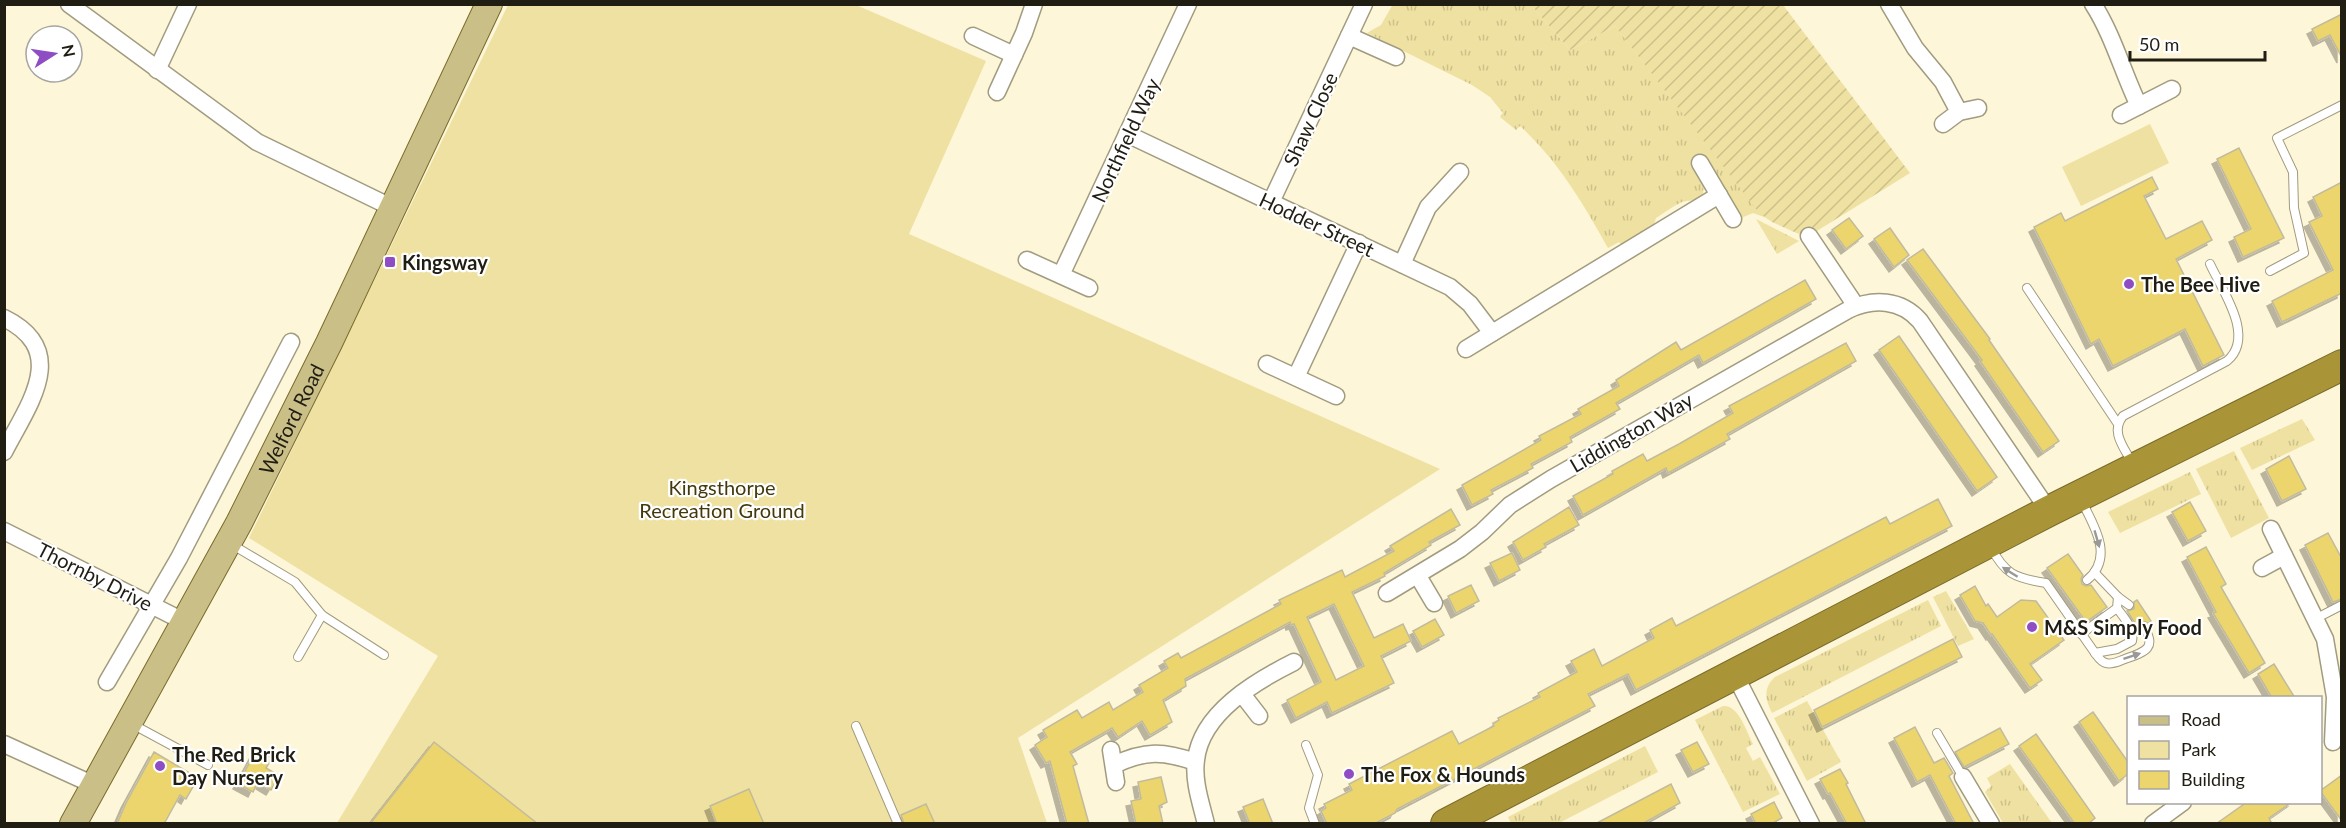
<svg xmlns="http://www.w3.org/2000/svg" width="2346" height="828" font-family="Lato,sans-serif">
	<defs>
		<pattern id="grass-tufts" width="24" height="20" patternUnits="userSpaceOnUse" patternTransform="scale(1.5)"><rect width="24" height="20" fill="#efe1a1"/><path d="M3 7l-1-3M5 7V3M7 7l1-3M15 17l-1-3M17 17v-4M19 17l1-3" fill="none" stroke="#cdc18a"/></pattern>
		<pattern id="garden-furrows" width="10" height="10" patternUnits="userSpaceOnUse" patternTransform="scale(1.5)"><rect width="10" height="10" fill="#efe1a1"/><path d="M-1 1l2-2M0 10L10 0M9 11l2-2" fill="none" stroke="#cdc18a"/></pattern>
		<filter id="shadow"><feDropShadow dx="-5" dy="5" stdDeviation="0" flood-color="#0004"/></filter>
	</defs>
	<rect width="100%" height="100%" fill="#fdf6d8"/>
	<g fill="url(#grass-tufts)">
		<path d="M1393 4 1531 5 1570 50 1615 26 1764 217 1753 213 1741 218 1703 184C1706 206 1693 198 1682 202 1673 206 1664 213 1656 218L1653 227 1622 246 1619 242 1608 248C1583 203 1558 161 1520 126L1516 130 1500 117 1503 113 1490 97 1472 85 1367 33 1381 25Z"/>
		<path d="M1756 219 1799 241 1777 254Z"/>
		<path d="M2302 419 2315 440 2252 470 2240 448Z"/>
		<path d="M2234 451 2269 518 2231 538 2196 469Z"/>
		<path d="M2190 472 2201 494 2120 533 2108 512Z"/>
		<path d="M1946 591 1974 639 1958 646 1933 597Z"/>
		<path d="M1928 600 1941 626 1772 713C1765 699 1763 688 1775 677Z"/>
		<path d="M1807 701 1841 762 1807 781 1774 718Z"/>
		<path d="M1723 706C1739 705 1746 731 1753 744L1746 748 1753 761 1760 757 1780 794 1743 812 1695 720Z"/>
		<path d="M1645 746 1658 772 1559 823H1511L1508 817Z"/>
		<path d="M2010 764 2052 823H2003L1985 792 1991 786 1987 778Z"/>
	</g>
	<g fill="#efe1a1">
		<path d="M508 5H856L986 61 909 234 1440 469 1018 738 1047 823H337L438 656 249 538Z"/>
		<path d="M2150 124 2169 163 2081 206 2062 167Z"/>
	</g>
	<path fill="url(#garden-furrows)" d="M1531 5H1783L1910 173 1804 239 1801 235 1772 222 1760 214 1615 26 1570 50Z"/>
	<g fill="#ecd56d" stroke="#c1bb9e" stroke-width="1.5" fill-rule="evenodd" filter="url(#shadow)">
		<path d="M2342 14V58L2330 35 2318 41 2312 29Z"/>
		<path d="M2239 148 2284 238 2243 257 2234 237 2251 229 2217 159Z"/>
		<path d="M2152 177 2158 189 2144 196 2166 239 2202 221 2212 240 2176 259 2224 355 2203 366 2185 329 2113 366 2099 339 2091 344 2034 227 2061 213 2065 221Z"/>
		<path d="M2342 182V293L2282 322 2272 301 2333 270 2309 222 2322 216 2313 197Z"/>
		<path d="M1849 218 1863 236 1846 249 1832 230Z"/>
		<path d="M1890 228 1909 255 1894 267 1874 239Z"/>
		<path d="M1923 249 1990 339 1989 340 2059 441 2043 452 1980 361 1982 360 1907 260Z"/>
		<path d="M1805 280 1816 299 1703 363 1699 355 1616 403 1620 409 1570 437 1572 442 1531 464 1533 468 1491 490 1493 494 1472 505 1462 485 1541 440 1539 436 1581 414 1578 409 1619 386 1616 380 1676 342 1681 350Z"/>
		<path d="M1899 336 1997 477 1977 491 1879 350Z"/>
		<path d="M1846 343 1856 361 1727 434 1730 439 1701 455 1668 473 1666 468 1583 515 1573 496 1613 474 1612 471 1643 454 1647 461 1679 444 1733 413 1729 406Z"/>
		<path d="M2289 456 2306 489 2282 501 2266 469Z"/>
		<path d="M1938 499 1952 526 1636 690 1628 674 1588 694 1595 706 1397 809 1395 813 1374 824H1327L1321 811 1326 808 1324 804 1352 790 1349 784 1452 731 1459 744 1494 726 1493 724 1499 720 1498 718 1540 697 1538 693 1577 672 1571 661 1594 649 1602 666 1654 638 1650 630 1672 618 1676 626 1886 517 1890 524Z"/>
		<path d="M2190 502 2206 531 2188 541 2172 512Z"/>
		<path d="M1569 507 1579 525 1544 544 1546 547 1523 560 1513 542Z"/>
		<path d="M1451 509 1460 525 1429 542 1431 545 1384 573 1385 576 1352 592 1374 638 1403 624 1411 641 1381 656 1394 683 1332 713 1327 702 1296 718 1287 700 1321 682 1294 624 1291 625 1290 622 1185 679 1186 686 1163 700 1172 722 1150 735 1142 721 1118 737 1112 728 1070 752 1077 764 1073 766 1089 824H1067L1050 761 1046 763 1035 745 1047 737 1043 730 1077 710 1082 718 1109 702 1113 710 1143 692 1139 685 1168 668 1164 661 1178 653 1181 658 1281 604 1279 600 1342 570 1345 577 1394 551 1390 546ZM1334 604 1364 666 1336 680 1307 617Z"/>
		<path d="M2328 533 2342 559V599L2333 602 2305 545Z"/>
		<path d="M2206 547 2226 584 2221 587 2265 663 2249 673 2213 613 2216 612 2187 557Z"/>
		<path d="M1512 553 1520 570 1499 581 1490 563Z"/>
		<path d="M2068 554 2083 575 2081 579 2082 584 2086 586 2091 585 2107 607 2086 622 2047 568Z"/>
		<path d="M1471 585 1479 601 1456 613 1448 596Z"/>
		<path d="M1975 586 1986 606 1988 604 1997 617 2021 600 2036 601 2064 640 2030 664 2042 680 2030 688 1992 634 1991 635 1983 623 1975 621 1960 595Z"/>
		<path d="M2137 600 2151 621 2148 623 2140 620 2137 626 2127 611 2134 609V602Z"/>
		<path d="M1435 619 1444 635 1422 647 1413 631Z"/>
		<path d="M1953 639 1962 657 1822 727 1814 710Z"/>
		<path d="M2274 664 2295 698H2272L2258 674Z"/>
		<path d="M2093 712 2128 762V774L2119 781 2079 722Z"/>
		<path d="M1915 727 1934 763 1944 758 1953 773 1949 776 1974 824H1956L1930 775 1917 782 1894 738Z"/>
		<path d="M2000 728 2009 744 1964 767 1955 752Z"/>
		<path d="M2036 734 2095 818 2088 824H2075L2019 746Z"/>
		<path d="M434 742 538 824H370Z"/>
		<path d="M1697 742 1709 764 1693 772 1681 750Z"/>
		<path d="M257 749 272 758 266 768 280 776 271 790 258 782 253 792 238 784Z"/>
		<path d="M154 752 198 778 186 799 180 795 164 824H117L126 803Z"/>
		<path d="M1840 769 1848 783 1846 784 1866 824H1847L1830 793 1828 794 1820 779Z"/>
		<path d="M2342 775V821L2320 791Z"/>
		<path d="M1161 777 1167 802 1159 806 1163 824H1136L1131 801 1141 799 1138 782Z"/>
		<path d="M1671 784 1680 803 1642 824H1595Z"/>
		<path d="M749 789 764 824H717L710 806Z"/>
		<path d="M1263 799 1273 824H1250L1243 807Z"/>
		<path d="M1774 802 1782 818 1771 824H1756L1751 814Z"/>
		<path d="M2247 802H2292L2269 818 2272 824H2216Z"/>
		<path d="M926 804 935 824H904L901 815Z"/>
	</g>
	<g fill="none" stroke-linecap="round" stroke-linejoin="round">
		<defs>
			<g id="lane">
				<path d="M2270 271 2304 253 2294 208 2293 172 2277 138 2342 105"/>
				<path d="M2027 288 2118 424"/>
				<path d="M2132 463C2124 447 2110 432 2123 416L2227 361C2256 337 2222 290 2210 264"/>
				<path d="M2082 502C2095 527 2114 558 2087 580"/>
				<path d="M231 544 295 582 322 615 384 655"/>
				<path d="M1990 546C2005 574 2014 578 2046 583L2095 653C2098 657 2101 662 2106 663 2112 665 2119 661 2125 659 2145 652 2158 648 2143 626"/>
				<path d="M2095 573 2118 597 2129 605"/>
				<path d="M2315 619 2342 605"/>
				<path d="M2081 634 2117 608 2118 597"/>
				<path d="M2095 653 2117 649 2132 641C2135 629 2124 618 2117 608"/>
				<path d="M298 657 322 615"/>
				<path d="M132 724 208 765"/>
				<path d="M856 726 898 824"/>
				<path d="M1937 733 1963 777"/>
				<path d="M1306 745 1318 775 1309 808 1315 824"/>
			</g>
			<g id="street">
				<path d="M69 4 257 142 393 208"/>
				<path d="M1889 4 1915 48 1943 82 1959 112"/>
				<path d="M2093 4C2113 35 2123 73 2139 106"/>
				<path d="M973 36 1014 55"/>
				<path d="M1349 36 1396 57"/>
				<path d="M157 70 188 4"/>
				<path d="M997 92 1024 33 1034 4"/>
				<path d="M2121 115 2172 89"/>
				<path d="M1943 124 1959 112 1978 108"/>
				<path d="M1127 134 1450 287 1470 304 1492 333"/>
				<path d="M1700 163 1733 219"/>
				<path d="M1271 202 1364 4"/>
				<path d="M1809 236 1856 306"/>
				<path d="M1027 260 1089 288"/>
				<path d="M1402 264 1428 207 1460 172"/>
				<path d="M1061 275 1188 4"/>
				<path d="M4 318C71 351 28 405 4 452"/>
				<path d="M1466 349 1719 195"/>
				<path d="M1267 364 1336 396"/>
				<path d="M1296 377 1359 243"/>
				<path d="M2271 529 2325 639 2335 697 2333 742"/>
				<path d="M4 531 185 622"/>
				<path d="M2262 568 2284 556"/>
				<path d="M1418 576 1434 603"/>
				<path d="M1387 593 1460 549 1482 532 1510 505 1551 479 1848 310C1873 298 1901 299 1920 321L2049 511"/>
				<path d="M1735 675 1811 824"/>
				<path d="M107 682 179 558 291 342"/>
				<path d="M1242 694 1259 716"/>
				<path d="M4 744 94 785"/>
				<path d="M1111 750 1116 782"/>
				<path d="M1114 765C1145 750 1164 751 1195 762"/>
				<path d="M1963 777 1991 824"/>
				<path d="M1206 824C1201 803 1193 781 1196 760 1201 713 1256 681 1294 662"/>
				<path d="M2153 824 2183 802"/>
			</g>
			<g id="primary">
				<path id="s1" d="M73 824 239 523 329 343 489 4"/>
			</g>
			<path id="highway" d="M1446 824 2049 511 2342 365"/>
		</defs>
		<use href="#lane" stroke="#a19b7f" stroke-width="10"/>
		<use href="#street" stroke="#a19b7f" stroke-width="19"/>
		<use href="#primary" stroke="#796b2b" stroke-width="28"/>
		<use href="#highway" stroke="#796b2b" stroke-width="32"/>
		<use href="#lane" stroke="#fff" stroke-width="8"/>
		<use href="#street" stroke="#fff" stroke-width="16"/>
		<use href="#primary" stroke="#cbbf88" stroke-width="26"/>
		<use href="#highway" stroke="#a99538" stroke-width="30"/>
	</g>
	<defs><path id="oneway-solid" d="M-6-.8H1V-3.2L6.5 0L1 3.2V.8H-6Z" transform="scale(1.5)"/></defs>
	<g fill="#9b9995">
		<use href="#oneway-solid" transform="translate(2097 539) rotate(74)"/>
		<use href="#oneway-solid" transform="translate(2010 572) rotate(-148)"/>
		<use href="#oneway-solid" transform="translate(2132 656) rotate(-18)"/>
	</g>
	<g fill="#8e4dc3" stroke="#fff" stroke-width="2">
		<rect x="384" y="256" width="12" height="12" rx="3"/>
		<circle cx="2129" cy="284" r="6"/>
		<circle cx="2032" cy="627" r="6"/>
		<circle cx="160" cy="766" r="6"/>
		<circle cx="1349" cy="774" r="6"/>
	</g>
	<g text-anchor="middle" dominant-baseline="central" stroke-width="4.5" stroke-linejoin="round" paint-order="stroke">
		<g font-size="20" fill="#201d13" stroke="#fff">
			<text transform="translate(1310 119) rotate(-65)">Shaw Close</text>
			<text transform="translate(1125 140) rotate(-65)">Northfield Way</text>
			<text transform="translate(1317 224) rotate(25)">Hodder Street</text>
			<text stroke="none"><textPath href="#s1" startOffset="460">Welford Road</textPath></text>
			<text transform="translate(1631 432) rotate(-30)">Liddington Way</text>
			<text transform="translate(95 576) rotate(27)">Thornby Drive</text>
		</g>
		<g font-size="20" font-weight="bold" fill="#201d13" stroke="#fff" text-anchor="start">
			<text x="402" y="262">Kingsway</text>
			<text x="2141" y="284">The Bee Hive</text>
			<text x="2044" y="627">M&amp;S Simply Food</text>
			<text x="172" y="754">The Red Brick<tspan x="172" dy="23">Day Nursery</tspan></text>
			<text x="1361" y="774">The Fox &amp; Hounds</text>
		</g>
		<g font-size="20" fill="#43390c" stroke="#fff">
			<text x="722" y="487">Kingsthorpe<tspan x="722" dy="23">Recreation Ground</tspan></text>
		</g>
	</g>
	<rect width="2346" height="828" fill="none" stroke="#201d13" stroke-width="12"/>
	<rect x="2127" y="696" width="195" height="108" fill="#ffffff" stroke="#a6a5a1" stroke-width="1.5"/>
	<rect x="2139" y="716" width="30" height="9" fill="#cbbf88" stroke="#a6a5a1" stroke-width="1.5"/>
	<text x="2181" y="726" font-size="18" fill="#201d13">Road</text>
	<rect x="2139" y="741" width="30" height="18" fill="#efe1a1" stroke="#a6a5a1" stroke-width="1.5"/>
	<text x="2181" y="756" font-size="18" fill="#201d13">Park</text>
	<rect x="2139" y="771" width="30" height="18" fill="#ecd56d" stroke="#a6a5a1" stroke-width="1.5"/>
	<text x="2181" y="786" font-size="18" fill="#201d13">Building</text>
	<g transform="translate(54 54) rotate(78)"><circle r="28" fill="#ffffff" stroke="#a6a5a1" stroke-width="1.5"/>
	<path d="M0-4.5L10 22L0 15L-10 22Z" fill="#8e4dc3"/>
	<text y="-9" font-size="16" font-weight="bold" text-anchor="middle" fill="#201d13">N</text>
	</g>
	<path d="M2130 51v9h135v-9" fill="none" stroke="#201d13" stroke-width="3"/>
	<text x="2139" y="51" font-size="18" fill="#201d13" stroke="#ffffff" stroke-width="4.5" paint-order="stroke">50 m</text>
</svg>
